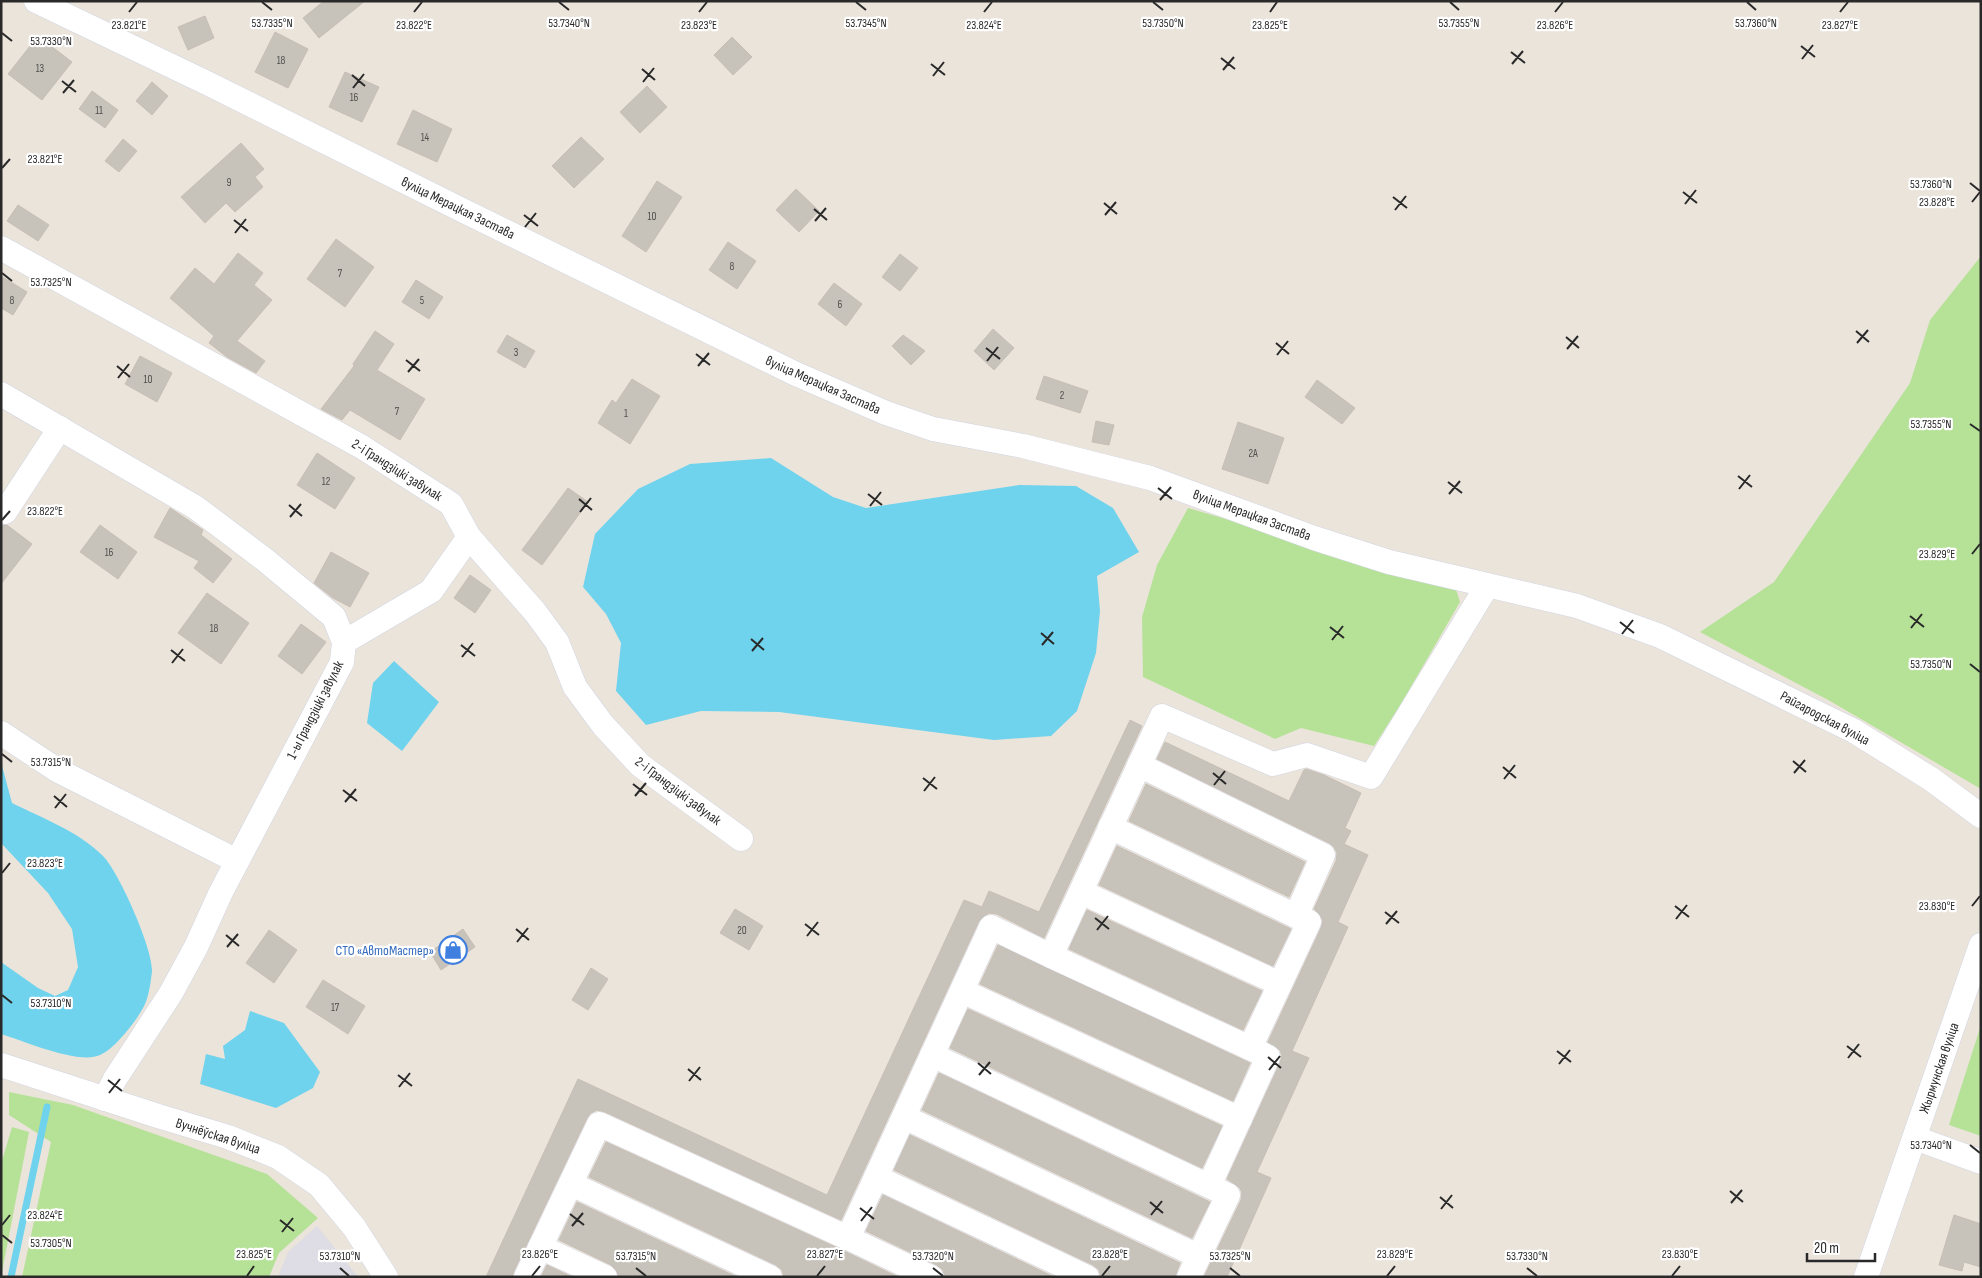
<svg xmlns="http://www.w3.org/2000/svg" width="1982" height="1278" font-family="'Sofia Sans Condensed',sans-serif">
	<rect width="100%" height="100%" fill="#ebe4db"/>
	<path fill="#dedce4" d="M317 1226 358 1277H278L288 1252Z"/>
	<g fill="#b6e298">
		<path d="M1981 256V789L1830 701 1700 632 1774 582 1910 383 1930 320Z"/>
		<path d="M1188 508 1455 586 1460 602 1401 704 1374 746 1301 728 1275 739 1143 677 1142 617 1157 565Z"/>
		<path d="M1981 1025V1136L1949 1125Z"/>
		<path d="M9 1092 73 1105 267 1174 318 1218 279 1253 269 1277H22L51 1142 9 1115Z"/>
		<path d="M12 1127 29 1132 1 1277V1164Z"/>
	</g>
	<g fill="#6fd3ed">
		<path d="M771 458 833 497 866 508 1019 485 1076 486 1113 508 1139 552 1097 576 1100 611 1096 653 1077 711 1051 736 994 740 779 712 701 711 646 725 616 691 621 643 606 614 583 587 595 534 638 489 690 464Z"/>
		<path d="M394 661 439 702 402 751 367 723 373 683Z"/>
		<path d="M1 762 12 803C44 819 78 831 103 856 119 872 153 949 152 971 151 981 149 995 145 1004 139 1018 114 1050 100 1055 79 1065 24 1041 1 1034V962L38 988 55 996 68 990 78 967 72 929 48 893 1 843Z"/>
		<path d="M250 1011 284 1023 320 1072 313 1088 276 1108 200 1084 206 1054 225 1059 223 1046 245 1030Z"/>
	</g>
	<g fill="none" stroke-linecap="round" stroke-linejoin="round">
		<path stroke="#6fd3ed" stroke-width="7" d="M11 1277 47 1107"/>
	</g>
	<g fill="#c7c2ba" stroke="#c7bfb5">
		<path d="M324 1H365L319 38 303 18Z"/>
		<path d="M205 16 214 38 188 50 178 27Z"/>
		<path d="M275 32 308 49 288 88 255 72Z"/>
		<path d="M38 36 72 62 42 100 8 74Z"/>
		<path d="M732 37 752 57 733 75 714 55Z"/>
		<path d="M345 72 379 87 362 122 329 107Z"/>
		<path d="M152 82 168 96 152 115 136 101Z"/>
		<path d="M647 86 667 107 640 133 620 112Z"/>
		<path d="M92 91 118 110 105 128 79 109Z"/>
		<path d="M413 110 452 129 437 162 397 144Z"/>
		<path d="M581 137 604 159 574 188 552 166Z"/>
		<path d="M123 139 137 151 119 172 105 161Z"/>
		<path d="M241 143 264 169 255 177 263 187 235 212 226 203 205 223 181 197Z"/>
		<path d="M657 181 682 197 646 252 622 236Z"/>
		<path d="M796 189 819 211 799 232 776 210Z"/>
		<path d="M18 205 49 225 38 241 7 221Z"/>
		<path d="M336 239 374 267 345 307 307 279Z"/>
		<path d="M728 242 756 261 737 289 709 270Z"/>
		<path d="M238 253 263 273 254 285 272 300 237 341 265 361 256 373 227 357 209 343 214 336 170 298 195 268 214 284Z"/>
		<path d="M900 254 918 268 900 291 882 277Z"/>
		<path d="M1 276 27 292 13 315 1 308Z"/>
		<path d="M416 280 443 297 429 319 402 302Z"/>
		<path d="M834 283 862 304 846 326 818 304Z"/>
		<path d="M993 329 1014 348 994 370 974 351Z"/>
		<path d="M375 331 394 344 377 370 425 399 400 440 350 410 342 420 321 409 354 366 353 364Z"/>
		<path d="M507 335 535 351 525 368 497 352Z"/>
		<path d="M903 335 925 351 911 365 892 346Z"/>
		<path d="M140 356 172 373 157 402 125 384Z"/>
		<path d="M1044 376 1088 391 1080 413 1036 399Z"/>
		<path d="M632 379 660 396 630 444 598 423 612 400 616 403Z"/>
		<path d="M1317 380 1355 408 1342 424 1305 397Z"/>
		<path d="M1096 421 1114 425 1109 445 1092 442Z"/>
		<path d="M1238 422 1284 438 1268 484 1222 469Z"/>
		<path d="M317 453 355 478 335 509 297 485Z"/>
		<path d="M568 488 588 502 542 565 522 550Z"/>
		<path d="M170 508 203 530 201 535 232 559 213 583 194 568 199 561 154 537Z"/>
		<path d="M1 525H7L32 544 1 584Z"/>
		<path d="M100 525 137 552 118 579 80 552Z"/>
		<path d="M331 552 369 573 350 607 333 598 314 583Z"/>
		<path d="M470 575 491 590 475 613 454 598Z"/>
		<path d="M207 593 249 623 221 664 178 633Z"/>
		<path d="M301 624 326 642 302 674 278 656Z"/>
		<path d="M1130 720 1142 726 1044 938 997 914 989 913 984 916 979 921 841 1220 605 1112 597 1110 591 1113 587 1118 514 1271 512 1277H486L578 1079 827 1195 964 900 982 907 989 891 1039 912Z"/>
		<path d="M1165 742 1289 801 1304 770 1306 769 1324 775 1361 793 1345 828 1351 831 1344 844 1368 855 1338 922 1348 927 1292 1051 1309 1058 1257 1172 1271 1178 1227 1277H1204L1241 1200 1242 1193 1240 1188 1227 1179 1280 1063 1282 1056 1280 1050 1268 1042 1321 928 1323 921 1320 915 1314 909 1336 861 1337 853 1334 847 1329 843 1157 759Z"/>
		<path d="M1146 784 1305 862 1289 897 1129 821Z"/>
		<path d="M1117 846 1291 929 1273 966 1099 885Z"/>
		<path d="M735 909 763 926 749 950 720 933Z"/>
		<path d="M1087 910 1262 991 1243 1030 1069 949Z"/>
		<path d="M463 929 475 947 441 970 430 952Z"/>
		<path d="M269 930 297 950 274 983 246 963Z"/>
		<path d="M998 945 1250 1063 1233 1101 980 984Z"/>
		<path d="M591 968 608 979 588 1010 572 1000Z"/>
		<path d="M323 980 365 1006 348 1034 306 1007Z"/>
		<path d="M968 1009 1222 1126 1202 1168 950 1048Z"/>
		<path d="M939 1073 1210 1202 1192 1238 922 1110Z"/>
		<path d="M910 1135 1180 1263 1175 1277H1101L1099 1270 1093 1265 894 1170Z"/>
		<path d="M606 1142 842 1250 898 1277H784L782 1270 776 1265 589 1177Z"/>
		<path d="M883 1195 1054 1277H945L943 1270 937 1265 866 1231Z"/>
		<path d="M577 1202 737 1277H619L616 1270 611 1265 559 1240Z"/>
		<path d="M1954 1215 1981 1224V1267L1964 1262 1962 1271 1939 1265Z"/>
		<path d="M547 1265 572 1277H541Z"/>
	</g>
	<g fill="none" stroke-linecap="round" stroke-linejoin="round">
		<defs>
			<g id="minor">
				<path d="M36 1 207 83 466 212 796 374 886 413 933 429 1023 446 1150 478 1314 538 1389 562 1577 606 1660 636 1854 731 1931 779 1981 816"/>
				<path d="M1 248 362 447 451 504 469 537 535 612 557 642 575 687 603 725 640 765 741 839"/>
				<path d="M1 394 195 507 264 559 334 617 344 642 342 662 221 892 196 947 171 993 115 1079 105 1099"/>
				<path d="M5 512 60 428"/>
				<path d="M344 642 431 591 469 537"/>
				<path d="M1 733 57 770 237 861"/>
				<path d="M1139 765 1323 855 1296 916 1309 922 1250 1048 1268 1057 1209 1186 1228 1195 1189 1277"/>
				<path d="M1110 827 1296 916"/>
				<path d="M1081 892 1280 984"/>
				<path d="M1051 956 1250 1048"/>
				<path d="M962 991 1240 1119"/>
				<path d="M932 1055 1209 1186"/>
				<path d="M1 1065 158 1116 228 1137 278 1157 319 1185 354 1227 386 1277"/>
				<path d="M904 1117 1198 1256"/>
				<path d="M1915 1138 1981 1162"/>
				<path d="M876 1177 1087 1277"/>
				<path d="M571 1184 770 1277"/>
				<path d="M848 1238 931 1277"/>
				<path d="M540 1247 605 1277"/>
				<path d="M526 1277 599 1124 848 1238 991 927 1051 956 1162 716 1273 764 1307 755 1371 777 1487 586"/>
				<path d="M1866 1277 1981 945"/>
			</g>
		</defs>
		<use href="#minor" stroke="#d1d5e2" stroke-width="25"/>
		<use href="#minor" stroke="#fff" stroke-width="24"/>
	</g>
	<path fill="none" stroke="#292929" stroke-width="2" d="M262 2 272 10M559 2 569 10M856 2 866 10M1153 2 1163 10M1450 2 1459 10M1747 2 1756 10M129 12 137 2M414 12 422 2M699 12 707 2M984 12 992 2M1270 12 1277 2M1555 12 1563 2M1840 12 1848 2M2 33 12 41M1801 46 1815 57M1511 52 1525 63M1221 58 1235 69M1802 59 1813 45M931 64 945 75M1512 64 1523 51M642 69 655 80M1223 70 1234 57M352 75 365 86M933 76 944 62M62 81 76 92M643 82 654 68M353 88 364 74M63 93 74 80M2 168 10 159M1970 183 1980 191M1683 192 1697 203M1393 197 1407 208M1972 202 1980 192M1104 203 1117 214M1685 204 1696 190M814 209 827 220M1395 210 1406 196M524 215 538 226M1105 215 1116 202M234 220 248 231M815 221 826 208M525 227 536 213M235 233 246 219M2 273 12 281M1856 331 1869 342M1566 337 1579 348M1276 343 1289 354M1857 343 1868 330M986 348 1000 359M1567 349 1578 336M696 354 710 365M1277 355 1288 341M406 360 420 371M987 361 998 347M117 366 130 377M698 366 709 353M408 372 419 359M118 378 129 364M1970 424 1980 431M1738 476 1752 487M1448 482 1462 493M1158 488 1172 499M1739 489 1750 475M868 494 882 505M1449 494 1460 481M579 499 592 510M1160 500 1171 487M289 505 302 516M870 506 881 492M580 512 591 498M290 517 301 504M2 520 10 511M1972 554 1980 544M1910 616 1924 627M1620 622 1634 633M1330 627 1344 638M1911 628 1922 614M1041 633 1054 644M1622 634 1633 620M751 639 764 650M1332 640 1343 626M461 645 475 656M1042 645 1053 632M171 650 185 661M752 651 763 638M462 657 473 643M172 663 183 649M1970 664 1980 672M2 754 12 762M1793 761 1806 772M1503 767 1516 778M1213 773 1226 784M1794 773 1805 760M923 778 937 789M1504 779 1515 765M633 784 647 795M1214 785 1225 771M343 790 357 801M924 791 935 777M54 796 67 807M635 796 646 783M345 802 356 789M55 808 66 794M2 873 10 863M1675 906 1689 917M1972 906 1980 896M1385 912 1399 923M1095 918 1109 929M1676 919 1687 905M805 924 819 935M1386 924 1397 911M516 929 529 940M1097 930 1108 916M226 935 239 946M807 936 818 922M517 942 528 928M227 947 238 934M2 995 12 1003M1847 1046 1861 1057M1557 1051 1571 1062M1268 1057 1281 1068M1848 1058 1859 1044M978 1063 991 1074M1559 1064 1570 1050M688 1069 701 1080M1269 1070 1280 1056M398 1075 412 1086M979 1075 990 1062M108 1080 122 1091M689 1081 700 1067M399 1087 410 1073M109 1093 120 1079M1970 1145 1980 1153M1730 1191 1743 1202M1440 1197 1453 1208M1150 1202 1163 1213M1731 1203 1742 1190M860 1208 874 1219M1441 1209 1452 1195M570 1214 584 1225M1151 1215 1162 1201M280 1220 294 1231M861 1221 872 1207M2 1225 10 1215M572 1226 583 1213M282 1232 293 1218M2 1235 12 1243M340 1268 349 1276M636 1268 646 1276M933 1268 943 1276M1230 1268 1240 1276M1527 1268 1537 1276M247 1276 254 1266M532 1276 540 1266M817 1276 825 1266M1102 1276 1110 1266M1387 1276 1395 1266M1672 1276 1680 1266"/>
	<defs>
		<symbol id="shop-ring" viewBox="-11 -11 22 22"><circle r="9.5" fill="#fff" stroke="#3f7fe0" stroke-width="1.5"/><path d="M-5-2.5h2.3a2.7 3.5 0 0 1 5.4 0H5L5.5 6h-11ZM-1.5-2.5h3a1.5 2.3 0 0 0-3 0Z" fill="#3f7fe0"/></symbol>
	</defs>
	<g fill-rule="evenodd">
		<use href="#shop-ring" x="437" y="934" width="32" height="32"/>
	</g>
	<g text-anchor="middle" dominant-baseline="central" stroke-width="4.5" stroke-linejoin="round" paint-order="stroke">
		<g font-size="11" fill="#504f4d">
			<text x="281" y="60">18</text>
			<text x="40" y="68">13</text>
			<text x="354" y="97">16</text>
			<text x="99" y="110">11</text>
			<text x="425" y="137">14</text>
			<text x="229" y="182">9</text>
			<text x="652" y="216">10</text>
			<text x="732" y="266">8</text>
			<text x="340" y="273">7</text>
			<text x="12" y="300">8</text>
			<text x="422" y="300">5</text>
			<text x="840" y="304">6</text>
			<text x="516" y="352">3</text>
			<text x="148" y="379">10</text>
			<text x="1062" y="395">2</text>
			<text x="397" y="411">7</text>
			<text x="626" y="413">1</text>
			<text x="1253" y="453">2А</text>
			<text x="326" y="481">12</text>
			<text x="109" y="552">16</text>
			<text x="214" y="628">18</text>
			<text x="742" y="930">20</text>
			<text x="335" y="1007">17</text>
		</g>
		<g font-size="14" fill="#292929" stroke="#fff">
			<text transform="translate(458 208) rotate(26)">вуліца Мерацкая Застава</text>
			<text transform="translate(823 385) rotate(24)">вуліца Мерацкая Застава</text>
			<text transform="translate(397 470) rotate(32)">2-і Грандзіцкі завулак</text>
			<text transform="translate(1252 515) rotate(20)">вуліца Мерацкая Застава</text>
			<text transform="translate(315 710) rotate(-63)">1-ы Грандзіцкі завулак</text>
			<text transform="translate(1825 718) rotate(28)">Райгародская вуліца</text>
			<text transform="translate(678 791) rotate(37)">2-і Грандзіцкі завулак</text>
			<text transform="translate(1939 1068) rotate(-71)">Жырмунская вуліца</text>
			<text transform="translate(218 1136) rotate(18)">Вучнёўская вуліца</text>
		</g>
		<g font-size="14" fill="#366cbe" stroke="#fff" text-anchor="end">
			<text x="434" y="950">СТО «АвтоМастер»</text>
		</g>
	</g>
	<g font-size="12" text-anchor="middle" fill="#292929" stroke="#fff" stroke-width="4.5" stroke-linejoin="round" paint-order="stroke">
		<text x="272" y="27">53.7335°N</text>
		<text x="569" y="27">53.7340°N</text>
		<text x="1163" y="27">53.7350°N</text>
		<text x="1459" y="27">53.7355°N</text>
		<text x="866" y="27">53.7345°N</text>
		<text x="1756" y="27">53.7360°N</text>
		<text x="129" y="29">23.821°E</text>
		<text x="414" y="29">23.822°E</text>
		<text x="699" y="29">23.823°E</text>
		<text x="984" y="29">23.824°E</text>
		<text x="1270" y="29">23.825°E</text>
		<text x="1555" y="29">23.826°E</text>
		<text x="1840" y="29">23.827°E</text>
		<text x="51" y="45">53.7330°N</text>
		<text x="45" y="163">23.821°E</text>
		<text x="1931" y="188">53.7360°N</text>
		<text x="1937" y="206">23.828°E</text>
		<text x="51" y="286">53.7325°N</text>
		<text x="1931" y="428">53.7355°N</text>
		<text x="45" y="515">23.822°E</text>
		<text x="1937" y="558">23.829°E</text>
		<text x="1931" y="668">53.7350°N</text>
		<text x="51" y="766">53.7315°N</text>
		<text x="45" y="867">23.823°E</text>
		<text x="1937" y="910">23.830°E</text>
		<text x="51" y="1007">53.7310°N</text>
		<text x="1931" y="1149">53.7340°N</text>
		<text x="45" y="1219">23.824°E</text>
		<text x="51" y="1247">53.7305°N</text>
		<text x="254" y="1258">23.825°E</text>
		<text x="540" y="1258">23.826°E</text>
		<text x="825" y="1258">23.827°E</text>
		<text x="1110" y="1258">23.828°E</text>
		<text x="1395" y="1258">23.829°E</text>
		<text x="1680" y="1258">23.830°E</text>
		<text x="340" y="1260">53.7310°N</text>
		<text x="636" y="1260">53.7315°N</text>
		<text x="933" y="1260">53.7320°N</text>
		<text x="1230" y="1260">53.7325°N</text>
		<text x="1527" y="1260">53.7330°N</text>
	</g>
	<rect width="1982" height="1278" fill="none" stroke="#292929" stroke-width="5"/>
	<path d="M1807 1253v8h68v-8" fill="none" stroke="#292929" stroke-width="2.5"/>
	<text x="1814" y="1253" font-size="15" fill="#292929" stroke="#ffffff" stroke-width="4" paint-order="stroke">20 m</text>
</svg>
